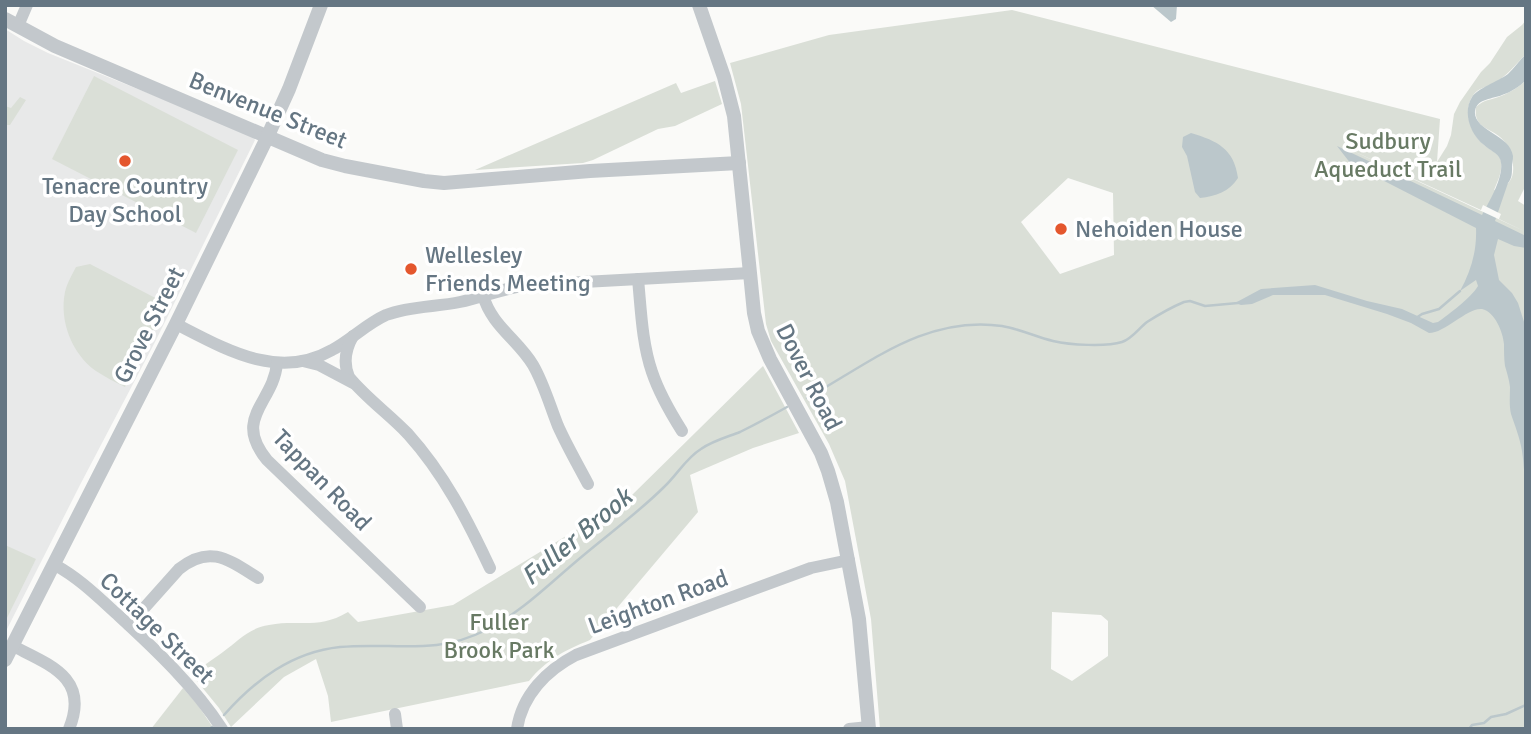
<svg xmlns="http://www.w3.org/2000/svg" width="1531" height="734" font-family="Signika,sans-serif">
	<rect width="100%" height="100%" fill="#fafaf8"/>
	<path fill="#e8e9e9" d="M5 29 24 41 48 53 250 134 255 140 155 342 81 483 5 633Z"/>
	<g fill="#dadfd7" fill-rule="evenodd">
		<path d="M1012 10 1440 119 1437 162 1447 146 1451 135 1454 114 1460 102 1481 72 1490 63 1507 37 1522 25 1526 20V54C1515 65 1507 76 1493 84 1486 87 1479 88 1474 94 1462 109 1470 133 1483 144 1488 149 1497 152 1500 158 1504 168 1498 181 1494 190 1499 188 1506 186 1509 182 1518 172 1511 148 1503 140 1492 127 1473 130 1476 107 1484 99 1492 100 1501 96 1511 92 1519 87 1526 80V185L1518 201 1526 206V729H880L871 619 845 481 829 444 771 341 766 324 741 104 730 63 829 35ZM1068 178 1113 193 1114 255 1060 274 1021 222ZM1052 612 1101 615 1108 621V656L1072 681 1051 669Z"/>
		<path d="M94 76 238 150 196 233 52 159Z"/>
		<path d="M715 81 722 104 675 126 658 129 593 160 583 163 475 170 676 83 681 93Z"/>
		<path d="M20 97 26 100 10 125H7L5 106 11 108Z"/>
		<path d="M90 264 167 304 125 387C115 382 105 377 96 371 72 354 59 321 65 292 67 283 72 275 76 267Z"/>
		<path d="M763 366 799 433 753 448 690 475 698 512 590 640C565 650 546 660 529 681L331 722 328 696 316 659 284 677 231 727 219 708 192 675C202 666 212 660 223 652 238 641 249 628 269 625 299 619 318 630 348 612L358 622 453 605 630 497Z"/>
		<path d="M5 545 36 559 5 622Z"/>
		<path d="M183 688 197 704 214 729H151Z"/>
	</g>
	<g fill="#bbc7cb">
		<path d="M1151 5H1177L1176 19 1171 22Z"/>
		<path d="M1526 54V80C1519 87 1511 92 1502 95 1494 99 1477 98 1475 111 1473 131 1510 134 1513 156 1513 160 1512 164 1512 167 1512 174 1512 178 1508 183L1495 221 1526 236V248L1514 246 1498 239 1494 255 1499 280 1512 293 1518 303 1526 328V489C1524 476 1524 463 1522 451 1520 438 1515 426 1511 414 1509 405 1510 396 1510 387 1509 379 1507 373 1505 366 1504 359 1504 351 1504 344 1503 332 1495 312 1482 309 1468 307 1445 333 1429 333L1411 323 1387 314 1325 295H1273L1252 304 1241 305 1235 303 1261 289 1315 285 1367 301 1402 309 1433 323 1438 322C1449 314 1471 298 1478 286L1476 280 1460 291C1471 271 1477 251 1476 228L1351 164 1337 146 1482 215C1489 202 1506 174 1500 159 1498 153 1489 150 1484 145 1471 135 1462 113 1472 97 1478 88 1497 82 1508 74 1514 68 1520 60 1526 54Z"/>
		<path d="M1191 133C1218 141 1234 149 1238 178 1229 192 1216 196 1200 198L1195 192 1187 156 1182 147 1183 137Z"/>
	</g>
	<path fill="#fafaf8" d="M1336 143 1481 210 1483 205 1501 214 1499 219 1526 232Z"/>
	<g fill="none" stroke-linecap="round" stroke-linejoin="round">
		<g stroke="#bbc7cb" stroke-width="2.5">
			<path d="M1416 318 1422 314 1439 309 1460 291"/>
			<path d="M807 398C870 363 926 315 1002 326 1020 329 1036 337 1053 341 1070 345 1106 347 1122 342 1132 339 1139 328 1147 322 1158 315 1172 307 1184 302L1190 301 1205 306 1238 303"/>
			<path d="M224 715C255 680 292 652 340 647 393 642 435 656 486 630 522 612 549 584 579 559 607 535 638 513 664 487 677 475 686 458 701 449 712 441 727 437 740 432 756 424 771 416 787 407"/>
			<path d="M210 729 212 727"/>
			<path d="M1469 729 1472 725 1484 723 1491 717 1506 714 1526 705"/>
		</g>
		<g stroke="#c3c8cc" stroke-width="12">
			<path d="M18 26 27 5"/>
			<path d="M638 279C641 310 642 343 652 372 659 393 670 412 682 431"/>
			<path d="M483 295C491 325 518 340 533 365 544 384 550 406 558 426 567 446 578 465 588 484"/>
			<path d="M176 324C225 349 278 381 332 350 351 340 366 324 386 315 410 306 436 307 460 302 483 297 504 288 528 285L750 273"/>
			<path d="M353 336C345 350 343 363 349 377 366 398 389 414 408 434 444 474 467 519 490 568"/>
			<path d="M303 361 319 365 353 383"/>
			<path d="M277 363C274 403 232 417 267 460L420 607"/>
			<path d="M55 565C79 578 98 597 119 616 156 650 194 686 222 729"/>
			<path d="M129 625 179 569C210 544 229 560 258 578"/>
			<path d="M13 646C50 665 90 678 69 729"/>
			<path d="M395 714 397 729"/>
			<path d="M517 729C522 695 547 670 576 655L811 568 849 560"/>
			<path d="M849 729 869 727"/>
		</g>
		<g stroke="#c3c8cc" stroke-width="14">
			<path d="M699 5 724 77 734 116 750 273 754 313 758 331 770 359 821 453 828 471 837 502 859 619 869 729"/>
			<path d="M5 19 55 46 322 160 345 166 424 181 444 183 590 171 739 163"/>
			<path d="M5 660 176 324 265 142 289 89 321 5"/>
		</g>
	</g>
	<g fill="#e4572e" stroke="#fff" stroke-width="2.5">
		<circle cx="125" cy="161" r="7"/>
		<circle cx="1061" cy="229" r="7"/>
		<circle cx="411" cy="269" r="7"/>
	</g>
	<g text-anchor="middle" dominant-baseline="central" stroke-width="7" stroke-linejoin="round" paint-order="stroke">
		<g font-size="24" fill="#657683" stroke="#fff">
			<text transform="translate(268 110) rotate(22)">Benvenue Street</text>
			<text transform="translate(149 325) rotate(-63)">Grove Street</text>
			<text transform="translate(809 377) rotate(63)">Dover Road</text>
			<text transform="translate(322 480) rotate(46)">Tappan Road</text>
			<text transform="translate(658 602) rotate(-20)">Leighton Road</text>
			<text transform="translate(157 628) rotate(44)">Cottage Street</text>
		</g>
		<g font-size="24" fill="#687a64" stroke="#fff">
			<text x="1388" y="141">Sudbury<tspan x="1388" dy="28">Aqueduct Trail</tspan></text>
			<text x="499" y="622">Fuller<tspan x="499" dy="28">Brook Park</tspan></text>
		</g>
		<g font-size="24" fill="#657683" stroke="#fff" text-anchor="start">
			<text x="125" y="186" text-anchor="middle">Tenacre Country<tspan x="125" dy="28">Day School</tspan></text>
			<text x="1075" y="229">Nehoiden House</text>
			<text x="425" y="255">Wellesley<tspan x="425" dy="28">Friends Meeting</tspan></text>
		</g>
		<g font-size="26" font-style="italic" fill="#60757c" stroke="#fff">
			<text transform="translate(577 537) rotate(-40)">Fuller Brook</text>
		</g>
	</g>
	<rect width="1531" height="734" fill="none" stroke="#657683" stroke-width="14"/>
</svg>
